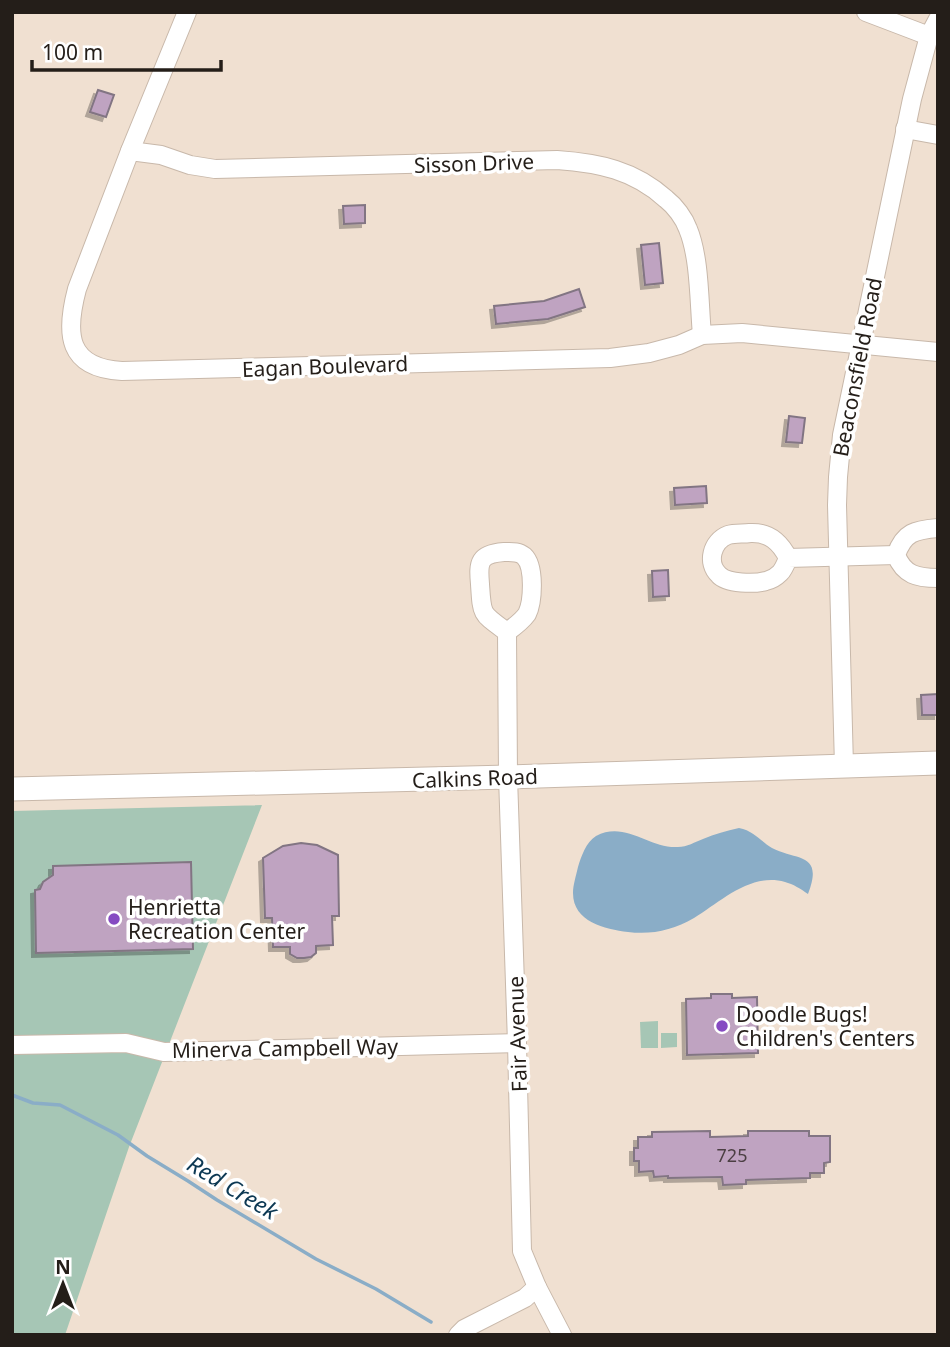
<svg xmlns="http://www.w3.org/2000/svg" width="950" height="1347" font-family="'Noto Sans',sans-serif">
	<defs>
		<filter id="shadow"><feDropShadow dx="-4" dy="4" stdDeviation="0" flood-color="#0004"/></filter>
	</defs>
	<rect width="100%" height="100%" fill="#f0e0d1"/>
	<g fill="#a6c6b5">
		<path d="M262 805 129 1147 65 1335H12V811Z"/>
		<path d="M658 1021V1048H641L640 1022Z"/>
		<path d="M661 1033H677V1047L661 1048Z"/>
	</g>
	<path fill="#8aadc7" d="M739 828C754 831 759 840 772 848 797 861 824 852 808 894 801 889 793 884 785 882 751 872 720 902 694 918 673 930 652 935 628 932 605 929 573 922 573 893 573 885 576 876 578 867 581 857 586 842 596 836 625 820 650 849 678 847 687 847 695 842 703 839 715 834 726 831 739 828Z"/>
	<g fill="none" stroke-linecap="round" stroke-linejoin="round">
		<path stroke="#8aadc7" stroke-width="3.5" d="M12 1095 33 1103 60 1105 118 1135 147 1156 188 1181 217 1200 316 1259 376 1289 431 1322"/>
	</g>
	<g fill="#bfa3c1" stroke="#827583" stroke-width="2" filter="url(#shadow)">
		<path d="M98 90 114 95 106 117 90 112Z"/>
		<path d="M365 205V223L344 224 343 206Z"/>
		<path d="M659 243 663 283 645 285 641 245Z"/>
		<path d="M579 289 585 307 548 319 496 324 494 306 544 301Z"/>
		<path d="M789 416 805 418 802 443 786 442Z"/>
		<path d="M706 486 707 503 675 505 674 488Z"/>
		<path d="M668 570 669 596 653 597 652 571Z"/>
		<path d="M938 694V715H922L921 695Z"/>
		<path d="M301 843 317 845 338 855 339 916H332L333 945 316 946V953L311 957 304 958H297L290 954V947H273L272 918H265L263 858 283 846Z"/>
		<path d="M191 862 193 949 36 953 35 890 40 889 43 882 53 875V866Z"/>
		<path d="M711 994H732V998L757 997 758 1053 687 1055 686 999 711 998Z"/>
		<path d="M710 1131V1137L748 1136V1131H809V1136H830V1162L824 1163V1173H810V1178L746 1180V1184L723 1185 722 1177 668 1178V1176L654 1177 653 1171 639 1172V1161H634V1148H638V1137H652V1132Z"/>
	</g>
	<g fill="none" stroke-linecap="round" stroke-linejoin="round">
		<defs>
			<g id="minor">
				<path d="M187 12 130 151 77 289C65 334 67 368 122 371L610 358 649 353 679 345 702 335 742 333 938 352"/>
				<path d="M866 12 929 36"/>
				<path d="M905 129 938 135"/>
				<path d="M130 151 161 155 190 165 215 169 557 160C599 163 634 170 666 199 675 206 684 218 688 229 700 258 699 303 702 335"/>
				<path d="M938 528C915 530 904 532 896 555 904 575 917 578 938 578"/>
				<path d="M788 558C786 563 784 569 780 573 777 576 771 580 766 581 755 584 727 584 719 575 706 563 712 541 728 535 735 533 743 534 750 533 769 532 780 542 788 558L896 555"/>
				<path d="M507 632C481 613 482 616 480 584 478 562 479 554 504 552 511 552 518 551 524 556 535 566 533 602 527 614 522 621 514 627 507 632L508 777 517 1043 522 1251 537 1287"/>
				<path d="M844 766 837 505 838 477 842 435 912 99 929 36 938 19"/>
				<path d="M12 1045 126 1043 164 1052 517 1043"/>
				<path d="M458 1335 464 1329 525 1298 537 1287 562 1335"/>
			</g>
			<path id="major" d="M12 789 508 777 938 763"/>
		</defs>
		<use href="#minor" stroke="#c8b8aa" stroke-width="20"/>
		<use href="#major" stroke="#c8b8aa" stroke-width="25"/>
		<use href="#minor" stroke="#fff" stroke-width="18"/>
		<use href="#major" stroke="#fff" stroke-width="23"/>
	</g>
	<g fill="#864bc2" stroke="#fff" stroke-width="2.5">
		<circle cx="114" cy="919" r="7"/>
		<circle cx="722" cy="1026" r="7"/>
	</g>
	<g text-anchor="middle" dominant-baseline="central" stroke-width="7" stroke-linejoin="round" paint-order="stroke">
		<g font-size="18" fill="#4b3f43">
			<text x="732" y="1155">725</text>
		</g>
		<g font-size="21" fill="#241e19" stroke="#fff">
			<text transform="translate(474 163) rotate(-2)">Sisson Drive</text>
			<text transform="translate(325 366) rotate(-2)">Eagan Boulevard</text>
			<text transform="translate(857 367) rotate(-79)">Beaconsfield Road</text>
			<text transform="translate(475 778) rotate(-2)">Calkins Road</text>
			<text transform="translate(517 1034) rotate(-92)">Fair Avenue</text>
			<text transform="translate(285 1048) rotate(-1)">Minerva Campbell Way</text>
		</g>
		<g font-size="21" fill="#241e19" stroke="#fff" text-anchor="start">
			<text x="128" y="907">Henrietta<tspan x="128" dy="24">Recreation Center</tspan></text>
			<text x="736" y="1014">Doodle Bugs!<tspan x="736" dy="24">Children's Centers</tspan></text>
		</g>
		<g font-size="23" font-style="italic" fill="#0c3853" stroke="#fff">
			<text transform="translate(233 1187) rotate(31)">Red Creek</text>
		</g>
	</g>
	<rect width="950" height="1347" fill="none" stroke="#241e19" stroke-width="28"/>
	<g transform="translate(63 1284)" stroke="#ffffff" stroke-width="5" paint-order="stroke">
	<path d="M0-5L12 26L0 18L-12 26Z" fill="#241e19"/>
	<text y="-10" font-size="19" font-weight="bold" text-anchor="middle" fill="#241e19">N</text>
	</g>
	<path d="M32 60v10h189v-10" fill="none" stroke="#241e19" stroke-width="3.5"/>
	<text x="42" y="60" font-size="21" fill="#241e19" stroke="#ffffff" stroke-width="5" paint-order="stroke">100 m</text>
</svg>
